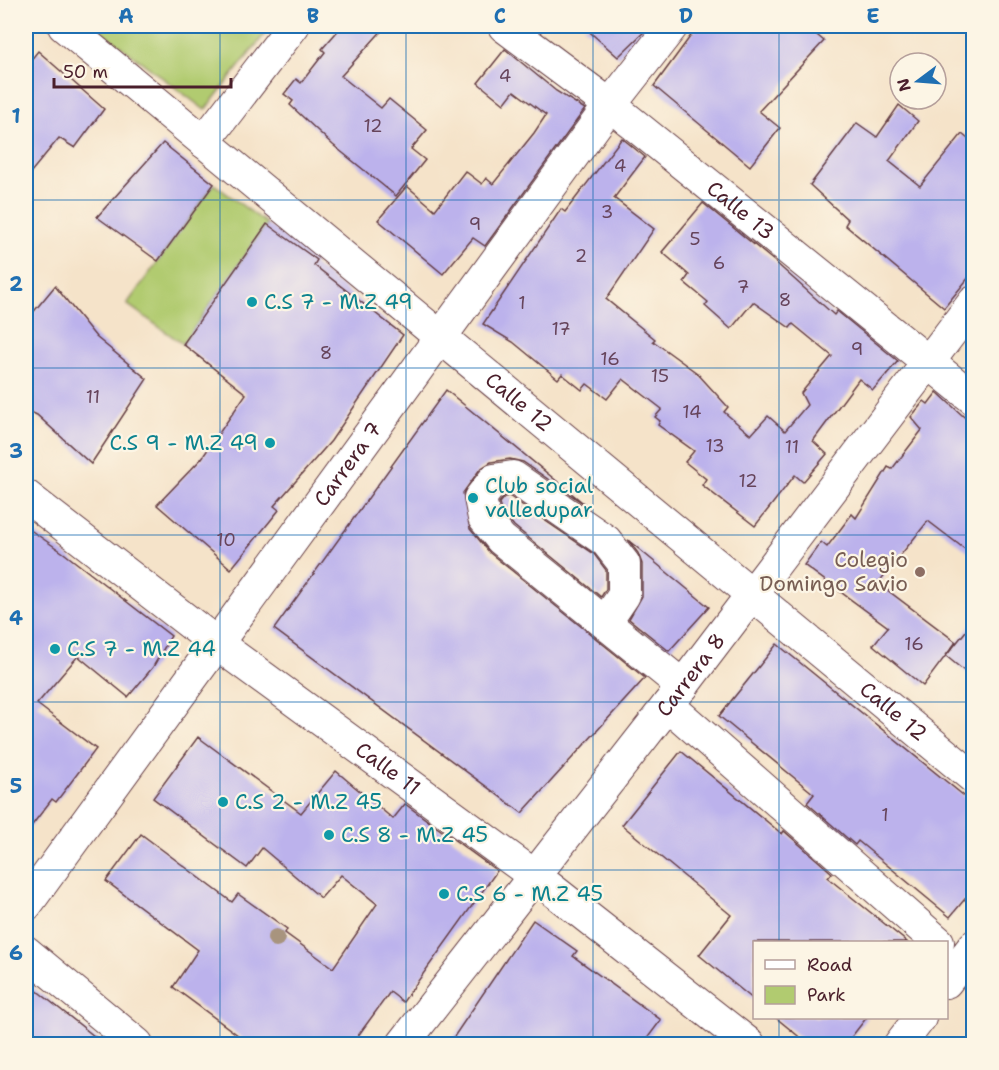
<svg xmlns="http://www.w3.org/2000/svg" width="999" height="1070" font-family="'Shantell Sans',sans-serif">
	<rect width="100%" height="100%" fill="#fcf5e5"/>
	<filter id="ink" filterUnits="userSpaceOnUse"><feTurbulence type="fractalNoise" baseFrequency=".0167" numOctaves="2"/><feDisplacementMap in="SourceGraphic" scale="12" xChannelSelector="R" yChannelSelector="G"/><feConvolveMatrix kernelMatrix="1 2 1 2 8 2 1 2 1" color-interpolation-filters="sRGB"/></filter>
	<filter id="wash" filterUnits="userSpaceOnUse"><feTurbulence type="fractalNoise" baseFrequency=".008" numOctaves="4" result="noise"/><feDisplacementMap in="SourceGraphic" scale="24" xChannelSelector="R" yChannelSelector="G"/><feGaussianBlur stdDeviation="1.35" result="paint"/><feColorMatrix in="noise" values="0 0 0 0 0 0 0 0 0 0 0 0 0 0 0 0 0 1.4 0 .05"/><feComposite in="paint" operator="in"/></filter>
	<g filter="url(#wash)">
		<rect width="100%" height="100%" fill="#f5e3c9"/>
		<g fill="#b1cb70" stroke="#7e754e" stroke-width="1.5">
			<path d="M94 26H271L205 110Z"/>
			<path d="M214 184 267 224 183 344 127 304Z"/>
		</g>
		<g id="blocks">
			<g fill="#bcb2ec">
				<path d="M342 26H386L341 76 381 108 389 99 427 130 411 149 425 160 396 196 333 145 290 105 293 101 284 94 296 79 301 83 325 52 322 49Z"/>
				<path d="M583 26H650L618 57Z"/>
				<path d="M698 26H806L824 41 759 111 780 128 750 166 654 86Z"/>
				<path d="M505 49 556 91 585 109 485 246 473 238 443 274 378 220 407 186 435 210 465 171 482 184 486 178 493 184 534 133 546 115 514 91 504 104 478 83Z"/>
				<path d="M38 51 104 109 75 148 59 138 26 178V66Z"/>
				<path d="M899 105 918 121 889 161 920 186 962 134 974 144V271L944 308 845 225 848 220 810 185 857 123 877 137Z"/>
				<path d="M622 138 645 157 614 198 654 229 606 299 655 339 653 341 697 373 728 407 724 412 751 435 768 416 785 431 807 405 801 393 832 356 793 324 790 328 753 302 731 329 705 306 708 302 684 282 689 275 662 252 703 203 774 261 834 315 837 311 898 361 873 390 859 379 813 441 827 454 803 482 795 475 755 526 702 485 706 479 685 462 694 451 658 425 660 421 655 417 662 409 623 379 607 399 587 384 582 390 562 374 558 379 513 342 483 324 561 209 565 212Z"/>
				<path d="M163 143 214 184 158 261 97 217Z"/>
				<path d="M267 224 317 260 314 265 403 335 331 441 274 506 279 510 231 569 157 505 202 458 246 394 183 344Z"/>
				<path d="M55 286 96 337 147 379 91 464 37 415 26 410V321Z"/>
				<path d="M446 390 587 506 523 462 510 459 491 462 480 469 463 493 470 529 490 553 645 678 522 813 274 629Z"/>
				<path d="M937 392 974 426V556L928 521 878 583 956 642 923 686 873 645 888 627 804 565 821 542 827 547 852 514 856 518 888 467 892 469 922 430 911 417 924 401 928 404Z"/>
				<path d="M509 496 594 554 606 570V589L601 597 514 526 501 510 499 503 504 497Z"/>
				<path d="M26 527 65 554 171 636 153 667 128 697 78 656 37 704 96 749 56 802 52 799 26 833Z"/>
				<path d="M628 540 709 607 669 651 629 619 642 596V564L638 553Z"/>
				<path d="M974 621V679L946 656Z"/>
				<path d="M777 644 974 804V888L950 917 858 841 855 845 807 803 814 794 719 716Z"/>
				<path d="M198 737 301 813 336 771 393 819 405 804 497 871 403 1002 390 992 352 1044H250L173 987 198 950 106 881 141 834 232 902 238 894 287 929 285 933 333 968 377 904 341 875 321 898 262 848 247 868 153 798Z"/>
				<path d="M681 751 782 834 784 831 832 873 828 878 907 942H754V1000L699 955 731 915 622 825Z"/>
				<path d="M533 920 577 951 573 956 661 1020 643 1044H449Z"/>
				<path d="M26 982 104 1044H26Z"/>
				<path d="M775 1017H867L846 1044H808Z"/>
			</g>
		</g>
	</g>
	<g filter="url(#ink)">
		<use href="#blocks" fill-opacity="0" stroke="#643c43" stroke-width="1.5"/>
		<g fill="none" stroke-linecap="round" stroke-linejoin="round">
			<defs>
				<g id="minor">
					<path id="s1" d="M64 26 974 778"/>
					<path id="s2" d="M504 26 610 105 974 399"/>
					<path d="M204 142 293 26"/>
					<path id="s3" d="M26 496 216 643 536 877 749 1044"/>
					<path d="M605 623 624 595V564L606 541 513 477 494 480 480 498 484 518 501 539 683 686"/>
					<path d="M668 705 938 942"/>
					<path id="s4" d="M26 905 610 105 672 26"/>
					<path d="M26 952 137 1044"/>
					<path d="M946 982 974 946"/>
					<path id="s5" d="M403 1044 668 705 974 302"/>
					<path d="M900 1044 920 1018"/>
				</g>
			</defs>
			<use href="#minor" stroke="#643c43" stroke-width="34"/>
			<use href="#minor" stroke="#fff" stroke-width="32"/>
		</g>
		<circle fill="#a8947e" cx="276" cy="938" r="9"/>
	</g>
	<path fill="none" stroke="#1f6fb2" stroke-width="1.5" stroke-opacity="0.55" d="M220 26V1044M406 26V1044M593 26V1044M779 26V942M26 200H974M26 368H974M26 535H974M26 702H974M26 870H974M779 1018V1044"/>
	<g fill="#0f9aa8" stroke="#fcf5e5" stroke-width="2">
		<circle cx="252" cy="302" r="6"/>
		<circle cx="270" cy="443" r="6"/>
		<circle cx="473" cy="498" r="6"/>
		<circle cx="55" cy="649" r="6"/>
		<circle cx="223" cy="802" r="6"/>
		<circle cx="329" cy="835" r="6"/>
		<circle cx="444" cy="894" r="6"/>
	</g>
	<circle fill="#8d6e63" stroke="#fcf5e5" stroke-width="2" cx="920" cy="572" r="6"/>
	<g text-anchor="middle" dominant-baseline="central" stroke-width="4.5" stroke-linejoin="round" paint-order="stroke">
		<g font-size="18" fill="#66445b">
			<text x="505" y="76">4</text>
			<text x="373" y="126">12</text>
			<text x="620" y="166">4</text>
			<text x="607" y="212">3</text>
			<text x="475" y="224">9</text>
			<text x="695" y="239">5</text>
			<text x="581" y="256">2</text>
			<text x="719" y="263">6</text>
			<text x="743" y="287">7</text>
			<text x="785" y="300">8</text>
			<text x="522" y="303">1</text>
			<text x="561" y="329">17</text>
			<text x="857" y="349">9</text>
			<text x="326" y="353">8</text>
			<text x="610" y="359">16</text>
			<text x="660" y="376">15</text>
			<text x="93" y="397">11</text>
			<text x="692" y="412">14</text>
			<text x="715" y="446">13</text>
			<text x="792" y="447">11</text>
			<text x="748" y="481">12</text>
			<text x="226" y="540">10</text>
			<text x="914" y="644">16</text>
			<text x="885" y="815">1</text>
		</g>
		<g font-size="21" fill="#4a1f2b" stroke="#fcf5e5">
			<text stroke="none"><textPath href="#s2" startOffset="300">Calle 13</textPath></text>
			<text stroke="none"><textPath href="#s1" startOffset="590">Calle 12</textPath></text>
			<text stroke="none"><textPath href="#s4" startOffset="546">Carrera 7</textPath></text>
			<text stroke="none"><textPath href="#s5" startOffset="468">Carrera 8</textPath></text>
			<text stroke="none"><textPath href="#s1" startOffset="1076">Calle 12</textPath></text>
			<text stroke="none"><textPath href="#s3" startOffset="453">Calle 11</textPath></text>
		</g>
		<g font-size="21" fill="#0d838f" stroke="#fcf5e5" text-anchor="start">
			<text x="264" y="302">C.S 7 - M.Z 49</text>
			<text x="258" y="443" text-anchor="end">C.S 9 - M.Z 49</text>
			<text x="485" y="486">Club social<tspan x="485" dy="24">valledupar</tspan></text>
			<text x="67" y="649">C.S 7 - M.Z 44</text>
			<text x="235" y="802">C.S 2 - M.Z 45</text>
			<text x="341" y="835">C.S 8 - M.Z 45</text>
			<text x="456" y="894">C.S 6 - M.Z 45</text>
		</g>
		<g font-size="21" fill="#785e54" stroke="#fcf5e5" text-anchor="end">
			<text x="908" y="560">Colegio<tspan x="908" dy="24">Domingo Savio</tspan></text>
		</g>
	</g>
	<rect width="999" height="1070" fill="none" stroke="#fcf5e5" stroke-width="66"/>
	<rect x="753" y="941" width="195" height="78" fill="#fcf5e5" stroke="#b59f9b" stroke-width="1.5"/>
	<rect x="765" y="960" width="30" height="9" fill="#ffffff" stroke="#b59f9b" stroke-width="1.5"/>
	<text x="807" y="971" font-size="18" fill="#4a1f2b">Road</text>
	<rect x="765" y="986" width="30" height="18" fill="#b1cb70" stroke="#b59f9b" stroke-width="1.5"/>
	<text x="807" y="1001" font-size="18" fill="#4a1f2b">Park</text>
	<g transform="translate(918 81) rotate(254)"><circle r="28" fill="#fcf5e5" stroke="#b59f9b" stroke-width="1.5"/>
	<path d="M0-4.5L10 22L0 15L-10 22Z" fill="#1f6fb2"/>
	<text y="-9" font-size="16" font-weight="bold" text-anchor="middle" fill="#4a1f2b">N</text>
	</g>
	<path d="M54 78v9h177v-9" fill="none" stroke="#4a1f2b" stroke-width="3"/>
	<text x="63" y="78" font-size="18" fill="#4a1f2b" stroke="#fcf5e5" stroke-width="4.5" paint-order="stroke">50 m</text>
	<rect x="33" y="33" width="933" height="1004" fill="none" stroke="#1f6fb2" stroke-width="2"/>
	<g font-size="20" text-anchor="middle" font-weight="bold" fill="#1f6fb2">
		<text x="126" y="23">A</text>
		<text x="313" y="23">B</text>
		<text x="500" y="23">C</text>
		<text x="686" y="23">D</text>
		<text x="873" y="23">E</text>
		<text x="16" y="123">1</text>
		<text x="16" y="291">2</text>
		<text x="16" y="458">3</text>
		<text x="16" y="625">4</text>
		<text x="16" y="793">5</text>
		<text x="16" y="960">6</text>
	</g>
</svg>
